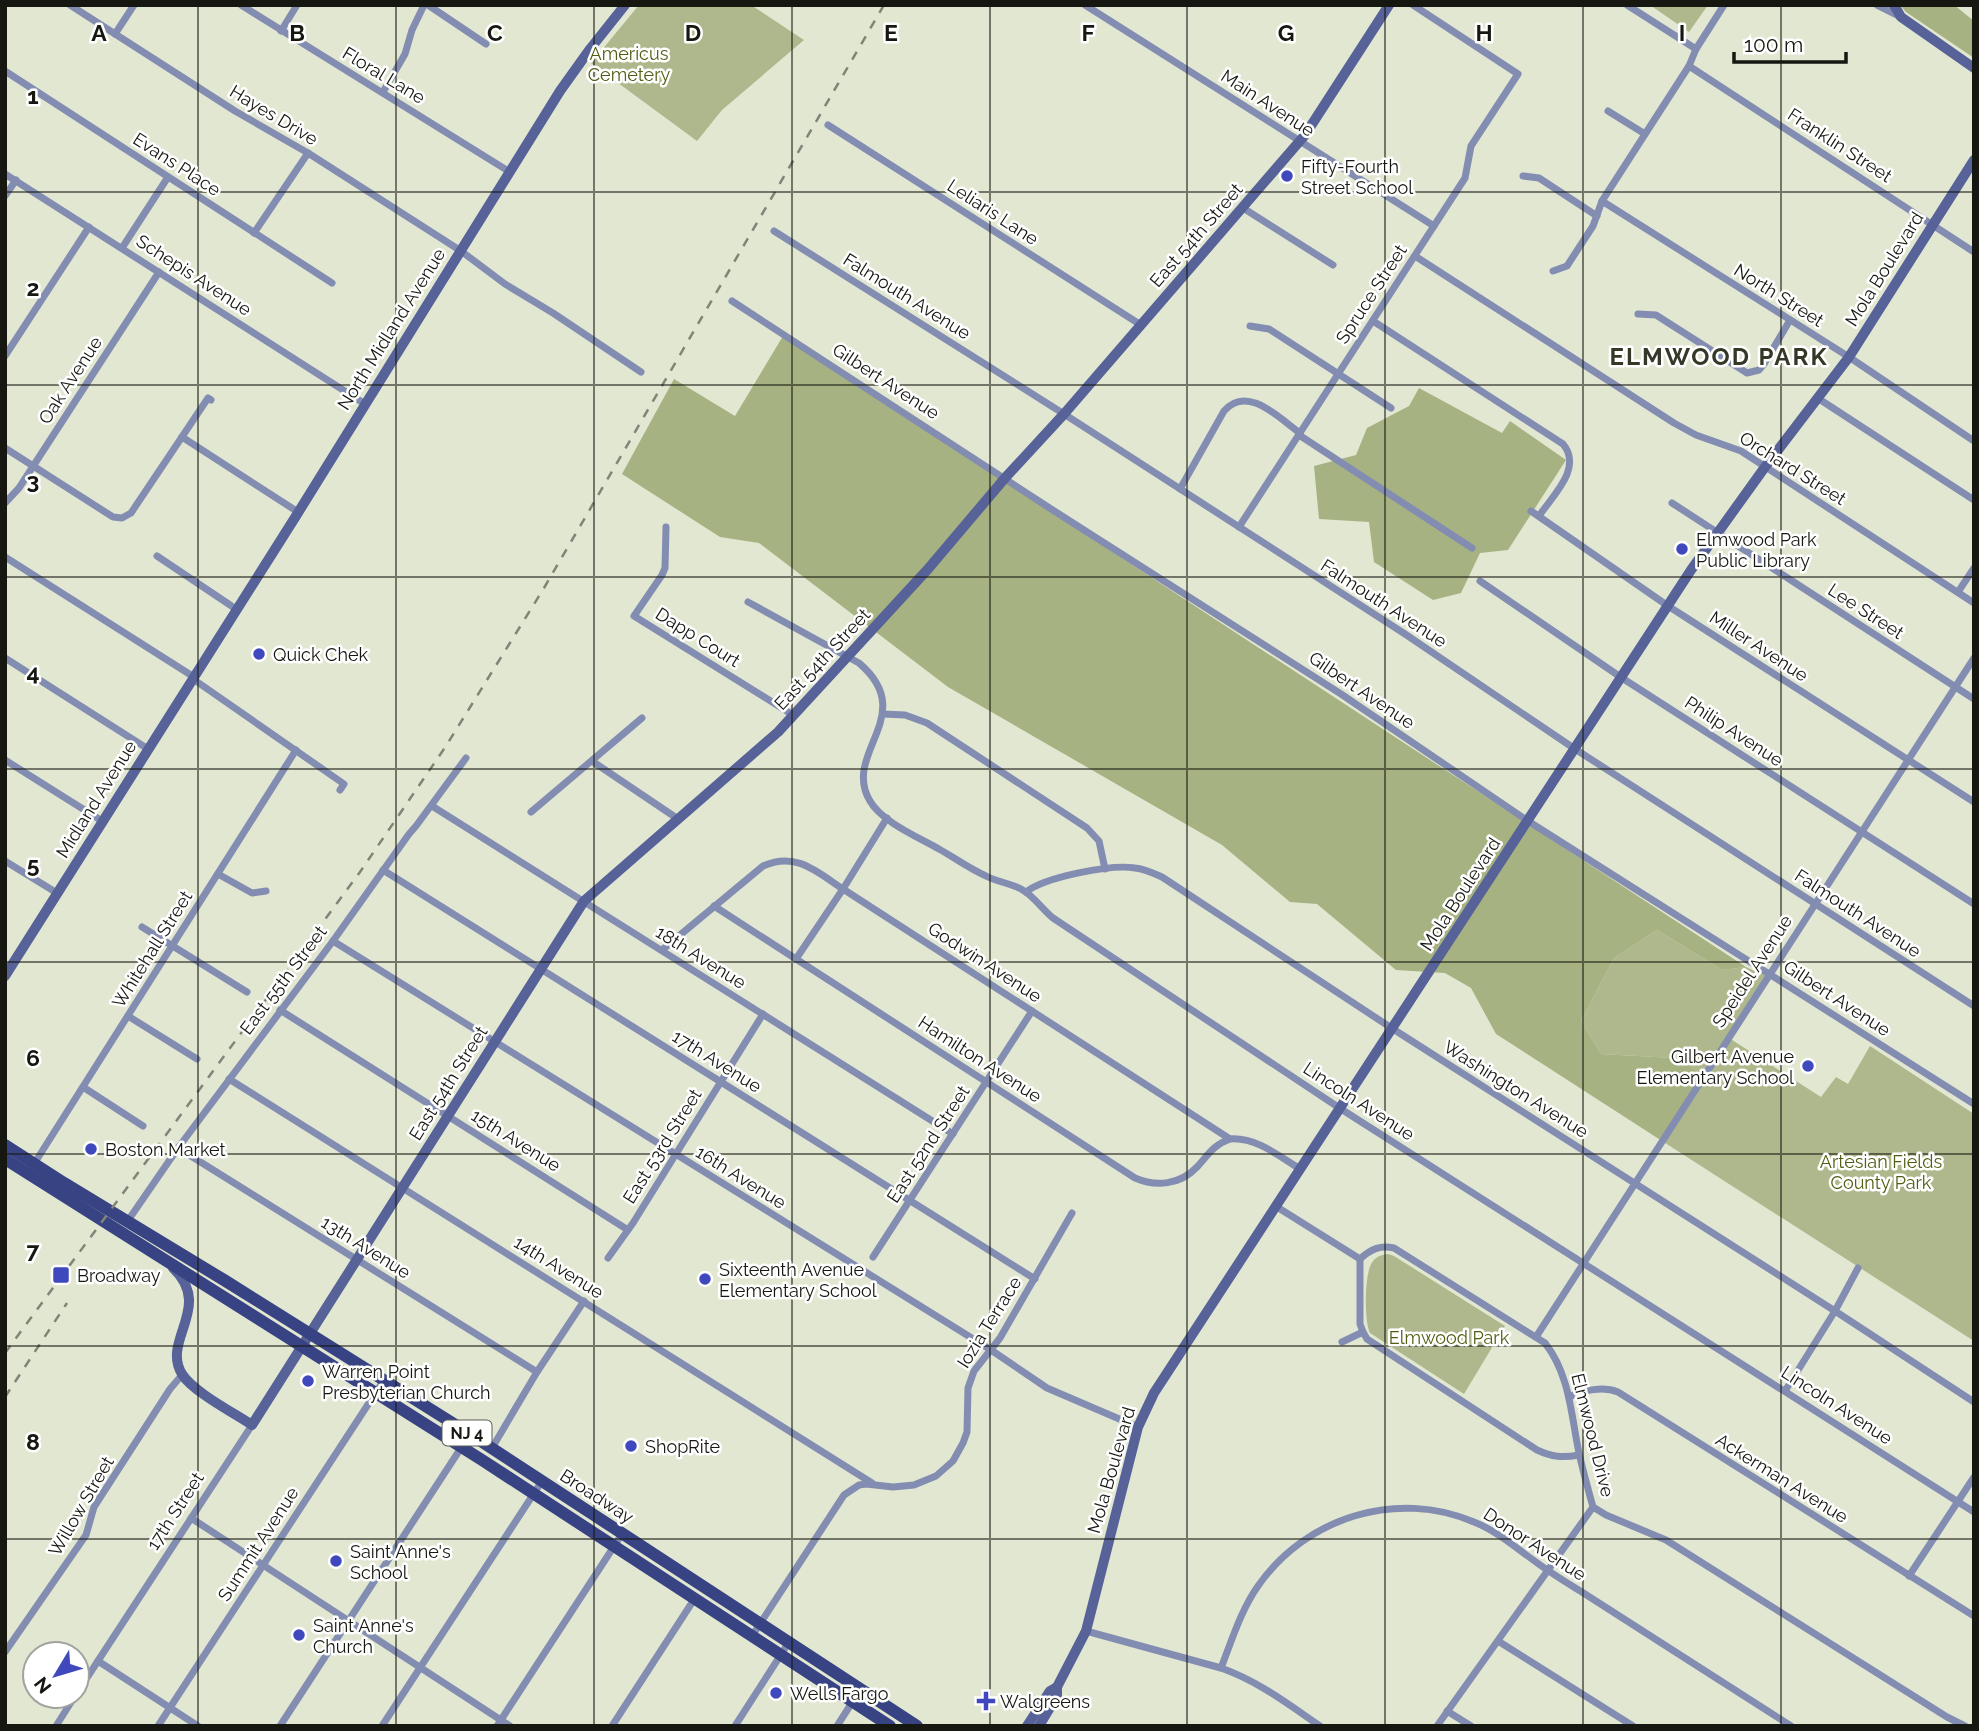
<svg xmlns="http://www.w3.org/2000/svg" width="1979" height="1731" font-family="Raleway,sans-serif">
	<rect width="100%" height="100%" fill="#e2e7d2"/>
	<g fill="#aeb88c">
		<path d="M639 5H751L804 40 722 110 697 141 591 63Z"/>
		<path d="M1650 5H1708L1689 32Z"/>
		<path d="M1657 930 1722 970 1746 967 1759 973H1770L1729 1038 1821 1097 1836 1077 1848 1084 1870 1046 1974 1114V1341L1662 1141 1674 1058 1601 1054 1581 1021 1614 958Z"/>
		<path d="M1388 1254 1394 1256 1505 1326 1464 1394 1370 1333C1364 1322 1364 1271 1373 1261 1377 1256 1382 1255 1388 1254Z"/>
	</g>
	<g fill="#a7b282">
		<path d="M1900 5H1954L1974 21V58L1906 12Z"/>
		<path d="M783 336 1746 967 1722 970 1657 930 1614 958 1581 1021 1601 1054 1674 1058 1704 1076 1662 1141 1496 1034 1471 988 1445 973 1396 970 1317 904 1290 902 1222 845 948 687 759 543 720 537 622 474 674 379 735 416Z"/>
		<path d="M1419 388 1502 433 1510 421 1566 460 1508 550 1480 553 1461 593 1433 600 1374 562 1369 522 1319 519 1314 466 1356 455 1367 428 1409 406Z"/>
	</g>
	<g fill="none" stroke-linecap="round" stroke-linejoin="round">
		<g stroke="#838db2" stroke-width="7">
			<path d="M70 5 235 111 308 153 461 251 505 284 553 313 641 372"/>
			<path d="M241 5 510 172"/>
			<path d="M428 5 486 44"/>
			<path d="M1085 5 1434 226"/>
			<path d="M1627 5 1696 49"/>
			<path d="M1877 5 1901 17"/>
			<path d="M281 31 297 5"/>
			<path d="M115 34 134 5"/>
			<path d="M1689 66 1974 252"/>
			<path d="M5 71 332 283"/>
			<path d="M383 92 405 54 412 30 424 5"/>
			<path d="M1608 111 1645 134"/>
			<path d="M828 125 1141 325"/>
			<path d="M5 174 365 404"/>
			<path d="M1523 176 1539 178 1597 216"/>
			<path d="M5 196 16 180"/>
			<path d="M1602 201 1849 357 1974 441"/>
			<path d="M1243 208 1333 265"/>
			<path d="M774 231 1064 414 1405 634 1575 749 1974 1006"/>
			<path d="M254 233 308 153"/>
			<path d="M122 248 168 177"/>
			<path d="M1415 256 1674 423 1696 435 1741 451 1974 603"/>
			<path d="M1553 271 1567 266 1593 226 1602 201 1689 66 1696 49 1724 5"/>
			<path d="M732 301 1048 507 1341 694 1528 821 1974 1104"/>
			<path d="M1638 314 1656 315 1747 373 1759 370 1764 364 1790 320"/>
			<path d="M1373 321 1563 444C1583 468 1553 495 1539 516"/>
			<path d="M1250 326 1269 329 1391 408"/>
			<path d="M5 356 89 227"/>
			<path d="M1819 399 1974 500"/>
			<path d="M1299 435 1472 548"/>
			<path d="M182 437 298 512"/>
			<path d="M5 448 113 517 122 518 131 513 208 398 211 400"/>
			<path d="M1180 489 1224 411C1247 384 1279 418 1300 433"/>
			<path d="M5 503 19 488 159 272"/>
			<path d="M1672 503 1974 699"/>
			<path d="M1531 511 1668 606 1974 802"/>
			<path d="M666 527 665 568 662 575 634 616 793 715"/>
			<path d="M1239 527 1465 178 1471 146 1518 74 1413 5"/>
			<path d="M157 556 236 609"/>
			<path d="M5 557 194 677"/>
			<path d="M1480 581 1622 678 1974 904"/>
			<path d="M1958 592 1974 568"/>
			<path d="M748 602 859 663C920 715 841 753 870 801 882 822 918 837 939 849 955 858 970 869 986 876 997 882 1010 883 1021 889 1034 896 1042 909 1053 918L1341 1109 1974 1512"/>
			<path d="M5 658 148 749"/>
			<path d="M193 679 344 784 340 790"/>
			<path d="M883 714 905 715 927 723 1087 828 1099 841 1105 869"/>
			<path d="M5 760 102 821"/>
			<path d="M592 761 678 819"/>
			<path d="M432 806 953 1134"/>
			<path d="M531 812 642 718"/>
			<path d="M5 861 57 893"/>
			<path d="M383 870 1035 1279"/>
			<path d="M218 874 252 893 266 891"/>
			<path d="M1026 892C1045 877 1111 864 1135 868 1145 869 1153 873 1162 877L1393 1029 1835 1311 1974 1402"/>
			<path d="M714 906 1135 1178C1156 1187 1180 1185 1197 1167 1208 1155 1213 1145 1230 1139"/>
			<path d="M142 927 247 992"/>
			<path d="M333 941 991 1350 1047 1388 1138 1427"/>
			<path d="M662 950 763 866C796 851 817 872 843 889L1230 1139C1256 1137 1279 1156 1300 1169"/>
			<path d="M796 959 843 889 887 818"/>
			<path d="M280 1010 628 1230"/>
			<path d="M128 1016 197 1059"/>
			<path d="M229 1079 872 1483"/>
			<path d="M83 1087 143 1126"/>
			<path d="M178 1148 537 1372"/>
			<path d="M34 1164 296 750"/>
			<path d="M1277 1207 1360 1259C1371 1249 1380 1245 1394 1248L1545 1343C1570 1375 1571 1415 1579 1453 1583 1471 1588 1489 1593 1507L1606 1515 1666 1540 1947 1717 1965 1726"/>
			<path d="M127 1222 178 1148 333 941 409 834 416 826 466 758"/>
			<path d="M873 1257 1032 1011"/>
			<path d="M608 1258 633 1223 763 1014"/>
			<path d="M1360 1259V1324L1363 1332 1367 1339 1537 1450C1552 1457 1563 1458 1579 1455"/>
			<path d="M1536 1337 1974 658"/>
			<path d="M1342 1342 1363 1332"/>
			<path d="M1785 1391 1835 1311 1858 1268"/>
			<path d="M1569 1397C1584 1390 1603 1386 1618 1392L1974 1616"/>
			<path d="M492 1448 537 1372 584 1301"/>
			<path d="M191 1518 510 1726"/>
			<path d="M1909 1576 1974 1477"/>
			<path d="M1086 1631 1221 1668C1258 1681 1288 1704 1320 1726"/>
			<path d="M752 1636 844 1495 859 1485 866 1484 893 1487 914 1485 936 1476 953 1461 963 1443 967 1432 968 1388 974 1371 1000 1338 1072 1213"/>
			<path d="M1498 1641 1633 1726"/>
			<path d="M5 1652 86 1535 94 1507 170 1389 182 1375"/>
			<path d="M98 1661 198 1726"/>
			<path d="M1221 1668C1232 1640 1241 1610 1258 1586 1306 1517 1397 1489 1474 1522 1497 1531 1516 1548 1536 1562 1552 1574 1569 1584 1585 1594 1654 1638 1722 1682 1791 1726"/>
			<path d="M77 1693 252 1425"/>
			<path d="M1447 1711 1471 1726"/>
			<path d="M56 1726 75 1696"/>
			<path d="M158 1726 384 1380"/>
			<path d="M280 1726 470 1434"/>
			<path d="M382 1726 542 1481"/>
			<path d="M497 1726 622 1534"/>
			<path d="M612 1726 695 1598"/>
			<path d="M735 1726 789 1642"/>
			<path d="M837 1726 853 1701"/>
			<path d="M1437 1726 1593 1507"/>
		</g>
		<g stroke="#566298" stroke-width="10">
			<path d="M1894 5 1901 17 1974 68"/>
			<path d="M5 976 296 516 560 91 590 49 625 5"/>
			<path d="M173 1268C214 1307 161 1340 182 1374 192 1391 234 1413 252 1425L584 901 778 732 928 569 1005 478 1064 414 1305 135 1389 5"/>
			<path d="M1027 1726 1050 1691 1057 1687 1086 1631 1138 1427 1154 1393 1691 570 1765 467 1849 357 1974 160"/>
			<path d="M1039 1726 1057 1696V1687"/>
		</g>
		<g stroke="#384383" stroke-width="12">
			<path d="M5 1145 64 1183 224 1280 470 1434 917 1726"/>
			<path d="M5 1159 482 1460 890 1726"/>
		</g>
		<g stroke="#818476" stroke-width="2.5" stroke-dasharray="9 9" stroke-linecap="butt">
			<path d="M5 1353 360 872 446 746 544 588 884 5"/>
			<path d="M5 1397 67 1303"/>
		</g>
	</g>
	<path fill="none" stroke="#151710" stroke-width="2" stroke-opacity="0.55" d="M198 5V1726M396 5V1726M594 5V1726M792 5V1726M990 5V1726M1187 5V1726M1385 5V1726M1583 5V1726M1781 5V1726M5 192H1974M5 385H1974M5 577H1974M5 769H1974M5 962H1974M5 1154H1974M5 1346H1974M5 1539H1974"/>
	<g fill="#3f49bd" stroke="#fff" stroke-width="2.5">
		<circle cx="1287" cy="176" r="7"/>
		<circle cx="1682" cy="549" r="7"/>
		<circle cx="259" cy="654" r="7"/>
		<circle cx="1808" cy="1066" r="7"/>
		<circle cx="91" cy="1149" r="7"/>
		<rect x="52" y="1266" width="18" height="18" rx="3.5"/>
		<circle cx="705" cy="1279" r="7"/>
		<circle cx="308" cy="1381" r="7"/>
		<circle cx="631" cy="1446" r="7"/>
		<circle cx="336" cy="1561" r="7"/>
		<circle cx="299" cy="1635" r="7"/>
		<circle cx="776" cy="1693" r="7"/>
		<path d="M982.5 1690.5h7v7h7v7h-7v7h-7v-7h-7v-7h7z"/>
	</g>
	<g text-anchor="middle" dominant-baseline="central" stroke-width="5" stroke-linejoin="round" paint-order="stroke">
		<rect fill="#fff" stroke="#5b5d58" stroke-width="2" x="442.5" y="1420.5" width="49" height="25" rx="5"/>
		<g font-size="16" font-weight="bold" fill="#151710">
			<text x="467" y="1433">NJ 4</text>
		</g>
		<g font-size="18" fill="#525e13" stroke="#fff">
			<text x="629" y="53">Americus<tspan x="629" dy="21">Cemetery</tspan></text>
			<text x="1881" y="1161">Artesian Fields<tspan x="1881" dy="21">County Park</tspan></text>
			<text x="1449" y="1337">Elmwood Park</text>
		</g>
		<g font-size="18" fill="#151710" stroke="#fff">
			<text transform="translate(384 75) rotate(31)">Floral Lane</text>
			<text transform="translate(1268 103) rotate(33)">Main Avenue</text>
			<text transform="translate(274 115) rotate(31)">Hayes Drive</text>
			<text transform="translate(1840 145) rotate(33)">Franklin Street</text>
			<text transform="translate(177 164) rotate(33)">Evans Place</text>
			<text transform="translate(993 212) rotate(33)">Leliaris Lane</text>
			<text transform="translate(1196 235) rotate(-49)">East 54th Street</text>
			<text transform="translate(1884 269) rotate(-58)">Mola Boulevard</text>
			<text transform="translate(194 275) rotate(33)">Schepis Avenue</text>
			<text transform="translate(1371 294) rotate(-57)">Spruce Street</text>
			<text transform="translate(1779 295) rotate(32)">North Street</text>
			<text transform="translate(907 296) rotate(32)">Falmouth Avenue</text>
			<text transform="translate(391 329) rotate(-58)">North Midland Avenue</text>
			<text transform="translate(70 380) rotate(-57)">Oak Avenue</text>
			<text transform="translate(886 381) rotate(33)">Gilbert Avenue</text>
			<text transform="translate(1793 468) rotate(32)">Orchard Street</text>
			<text transform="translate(1384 603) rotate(33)">Falmouth Avenue</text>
			<text transform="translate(1866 611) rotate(33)">Lee Street</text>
			<text transform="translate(698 637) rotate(32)">Dapp Court</text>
			<text transform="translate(1759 646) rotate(33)">Miller Avenue</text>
			<text transform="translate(822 659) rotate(-47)">East 54th Street</text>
			<text transform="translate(1362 690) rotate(34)">Gilbert Avenue</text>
			<text transform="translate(1734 731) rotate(33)">Philip Avenue</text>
			<text transform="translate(96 799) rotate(-58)">Midland Avenue</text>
			<text transform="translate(1460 894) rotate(-57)">Mola Boulevard</text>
			<text transform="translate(1858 913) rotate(33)">Falmouth Avenue</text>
			<text transform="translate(152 949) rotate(-58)">Whitehall Street</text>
			<text transform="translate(701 957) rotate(32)">18th Avenue</text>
			<text transform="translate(985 962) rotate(33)">Godwin Avenue</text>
			<text transform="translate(1752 971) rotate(-57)">Speidel Avenue</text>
			<text transform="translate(283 980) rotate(-53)">East 55th Street</text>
			<text transform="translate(1837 998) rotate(33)">Gilbert Avenue</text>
			<text transform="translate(980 1059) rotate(33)">Hamilton Avenue</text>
			<text transform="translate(717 1061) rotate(32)">17th Avenue</text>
			<text transform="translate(448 1083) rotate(-58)">East 54th Street</text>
			<text transform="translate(1516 1089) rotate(32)">Washington Avenue</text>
			<text transform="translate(1359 1101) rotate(33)">Lincoln Avenue</text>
			<text transform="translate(516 1140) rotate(32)">15th Avenue</text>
			<text transform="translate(928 1144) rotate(-57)">East 52nd Street</text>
			<text transform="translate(662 1146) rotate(-58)">East 53rd Street</text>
			<text transform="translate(741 1177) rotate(32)">16th Avenue</text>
			<text transform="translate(366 1247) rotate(32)">13th Avenue</text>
			<text transform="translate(559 1267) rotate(32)">14th Avenue</text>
			<text transform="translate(989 1322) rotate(-58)">Iozia Terrace</text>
			<text transform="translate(1837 1405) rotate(33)">Lincoln Avenue</text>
			<text transform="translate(1593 1435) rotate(76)">Elmwood Drive</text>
			<text transform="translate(1111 1470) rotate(-74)">Mola Boulevard</text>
			<text transform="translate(1782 1478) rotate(32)">Ackerman Avenue</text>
			<text transform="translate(597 1496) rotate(33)">Broadway</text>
			<text transform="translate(81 1506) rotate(-60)">Willow Street</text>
			<text transform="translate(175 1511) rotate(-57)">17th Street</text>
			<text transform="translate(258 1544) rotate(-57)">Summit Avenue</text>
			<text transform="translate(1535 1544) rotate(33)">Donor Avenue</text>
		</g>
		<g font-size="18" fill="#151710" stroke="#fff" text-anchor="start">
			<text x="1301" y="166">Fifty-Fourth<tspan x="1301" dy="21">Street School</tspan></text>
			<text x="1696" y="539">Elmwood Park<tspan x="1696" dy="21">Public Library</tspan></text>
			<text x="273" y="654">Quick Chek</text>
			<text x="1794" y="1056" text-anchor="end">Gilbert Avenue<tspan x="1794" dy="21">Elementary School</tspan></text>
			<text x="105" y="1149">Boston Market</text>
			<text x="719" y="1269">Sixteenth Avenue<tspan x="719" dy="21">Elementary School</tspan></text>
			<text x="77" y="1275">Broadway</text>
			<text x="322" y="1371">Warren Point<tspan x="322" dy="21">Presbyterian Church</tspan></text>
			<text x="645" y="1446">ShopRite</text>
			<text x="350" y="1551">Saint Anne's<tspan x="350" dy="21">School</tspan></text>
			<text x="313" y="1625">Saint Anne's<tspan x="313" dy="21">Church</tspan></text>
			<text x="790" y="1693">Wells Fargo</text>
			<text x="1000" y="1701">Walgreens</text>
		</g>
		<g font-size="24" font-weight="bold" letter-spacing="2" fill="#343826" stroke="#fff">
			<text x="1719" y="356">ELMWOOD PARK</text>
		</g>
	</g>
	<g font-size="23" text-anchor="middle" font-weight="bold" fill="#151710" stroke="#fff" stroke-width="5" stroke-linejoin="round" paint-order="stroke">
		<text x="99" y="41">A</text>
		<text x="297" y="41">B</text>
		<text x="495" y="41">C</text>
		<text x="693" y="41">D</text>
		<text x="891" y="41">E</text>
		<text x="1088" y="41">F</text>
		<text x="1286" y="41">G</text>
		<text x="1484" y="41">H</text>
		<text x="1682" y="41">I</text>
		<text x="33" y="104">1</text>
		<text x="33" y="296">2</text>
		<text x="33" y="489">3</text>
		<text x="33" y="681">4</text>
		<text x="33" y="873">5</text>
		<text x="33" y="1066">6</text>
		<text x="33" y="1258">7</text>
		<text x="33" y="1450">8</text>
	</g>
	<rect width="1979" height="1731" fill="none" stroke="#151710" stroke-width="14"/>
	<g transform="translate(56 1675) rotate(232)"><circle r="33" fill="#ffffff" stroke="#a1a29f" stroke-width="2"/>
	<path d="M0-5L12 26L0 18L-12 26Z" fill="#3f49bd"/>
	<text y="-10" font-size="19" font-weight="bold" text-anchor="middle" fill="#151710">N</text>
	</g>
	<path d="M1734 52v10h112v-10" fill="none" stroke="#151710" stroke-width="3.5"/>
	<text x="1744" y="52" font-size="21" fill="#151710" stroke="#ffffff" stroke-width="5" paint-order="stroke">100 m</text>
</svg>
